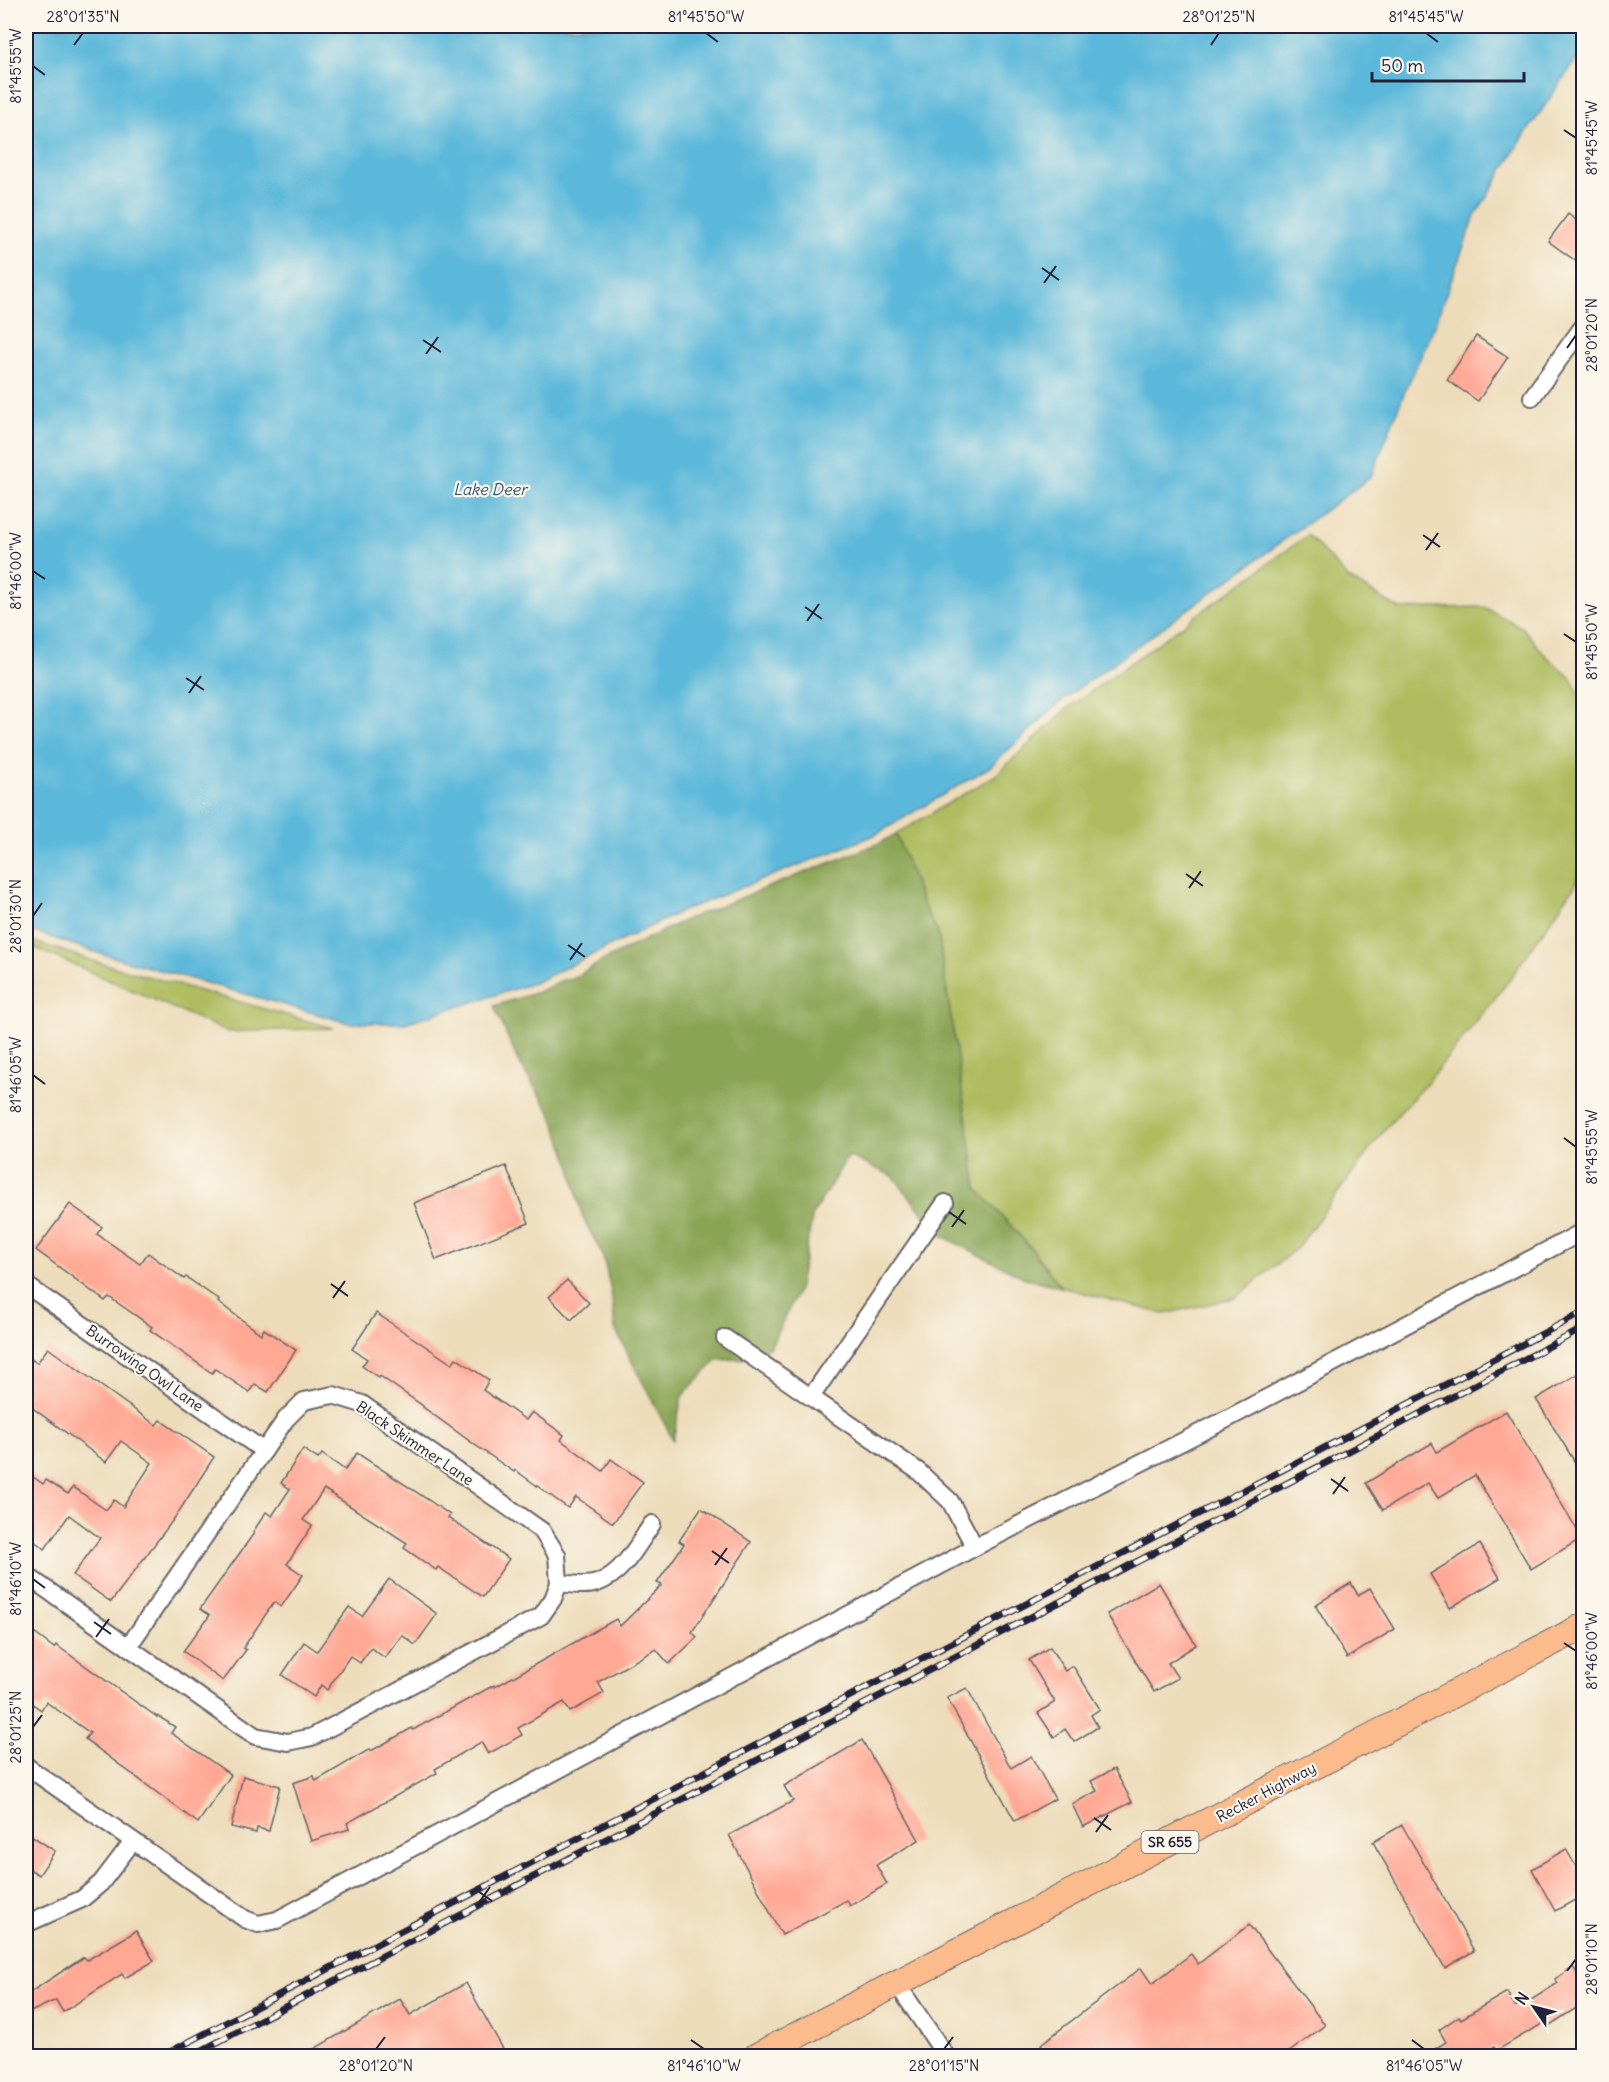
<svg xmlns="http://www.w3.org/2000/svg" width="1609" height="2082" font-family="Delius,sans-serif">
	<rect width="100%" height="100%" fill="#fbf7ec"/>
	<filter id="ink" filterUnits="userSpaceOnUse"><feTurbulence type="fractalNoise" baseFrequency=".0167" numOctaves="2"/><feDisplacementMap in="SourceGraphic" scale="12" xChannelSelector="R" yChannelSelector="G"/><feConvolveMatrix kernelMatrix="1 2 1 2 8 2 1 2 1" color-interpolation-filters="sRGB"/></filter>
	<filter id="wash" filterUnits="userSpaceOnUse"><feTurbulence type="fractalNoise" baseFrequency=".008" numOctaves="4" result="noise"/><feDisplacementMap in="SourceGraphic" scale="24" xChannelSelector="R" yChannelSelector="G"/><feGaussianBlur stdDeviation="1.35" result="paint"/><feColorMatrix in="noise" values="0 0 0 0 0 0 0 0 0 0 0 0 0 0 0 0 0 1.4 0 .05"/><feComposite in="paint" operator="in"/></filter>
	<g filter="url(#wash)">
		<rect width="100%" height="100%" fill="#eddcba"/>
		<g fill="#aebc5e" stroke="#686f4c" stroke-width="1.5">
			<path d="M1308 535 1349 579 1400 609 1484 607 1523 628 1544 654 1571 678 1583 702V868L1574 887 1507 983 1431 1078 1385 1129 1297 1248 1235 1298 1164 1314 1061 1287 1030 1247 977 1189 938 933 924 907 896 834 996 775 1068 708Z"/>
			<path d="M26 939 93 961 333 1028 228 1032 26 944Z"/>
		</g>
		<path fill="#8aa455" stroke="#566348" stroke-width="1.5" d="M896 834 924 907 938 933 977 1189 1030 1247 1061 1287 1025 1278 940 1235 893 1176 848 1156 813 1214 798 1291 770 1347 743 1359 717 1360 682 1396 673 1440 615 1329 611 1291 603 1256 582 1216 570 1163 551 1113 518 1061 494 1006 538 992 563 980 572 979 606 959 687 919 880 843Z"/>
		<path fill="#5cb8da" stroke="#3f6d8a" stroke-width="1.5" d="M26 26H1583V50L1520 142 1475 216 1431 334 1405 391 1371 477 1061 701 990 767 875 835 682 911 534 983 405 1023H349L95 952 26 929Z"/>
		<g id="blocks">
			<g fill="#ffa894">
				<path d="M1568 214 1584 226V267L1548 241Z"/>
				<path d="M1476 336 1508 357 1478 401 1447 380Z"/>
				<path d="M506 1166 529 1223 436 1260 414 1203Z"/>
				<path d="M70 1204 102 1227 97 1234 140 1264 148 1253 184 1279 186 1277 219 1300 218 1302 261 1334 264 1329 296 1350 268 1392 255 1384 249 1392 215 1369 212 1373 150 1330 152 1327 109 1297 105 1301 36 1250Z"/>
				<path d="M567 1280 589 1303 571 1320 549 1297Z"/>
				<path d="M376 1313 452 1364 456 1358 489 1380 483 1390 526 1420 532 1412 564 1435 561 1440 603 1471 611 1459 643 1482 613 1523 576 1497 568 1508 515 1470 514 1472 475 1445 423 1407V1406L380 1376 379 1378 362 1366 367 1359 352 1349Z"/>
				<path d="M48 1348 156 1425 160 1420 214 1457 176 1516 111 1602 73 1575 100 1538 69 1515 45 1549 26 1535V1472L43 1484 46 1480 68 1494 73 1487 106 1510 114 1500 123 1507 152 1463 121 1441 106 1462 26 1403V1356L37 1363Z"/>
				<path d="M1584 1370V1477L1536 1399Z"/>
				<path d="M1506 1411 1582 1538 1531 1569 1475 1475 1438 1498 1428 1483 1383 1510 1366 1483 1432 1443 1437 1452Z"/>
				<path d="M303 1449 318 1459 322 1454 345 1470 357 1453 430 1501 450 1515 448 1518 509 1559 483 1597 438 1567 436 1570 404 1548 407 1543 324 1489 303 1520 312 1526 287 1564 303 1575 281 1607 274 1602 243 1648 246 1650 223 1681 183 1651 210 1615 200 1609 254 1533 253 1532 266 1512 272 1516 290 1489 281 1483Z"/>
				<path d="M701 1508 751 1542 692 1632 697 1637 669 1664 656 1649 598 1682 604 1693 570 1712 564 1702 518 1728 522 1735 488 1754 481 1742 435 1769 437 1773 347 1823 349 1829 311 1841 293 1783 314 1776 316 1781 370 1749 371 1751 412 1728 413 1730 494 1685 495 1687 616 1619 620 1626 662 1585 657 1583 684 1544 679 1541Z"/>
				<path d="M1480 1544 1500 1578 1450 1608 1430 1574Z"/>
				<path d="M389 1579 437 1614 415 1645 402 1635 385 1658 371 1648 360 1663 350 1656 327 1690 321 1685 314 1697 282 1675 304 1642 317 1651 349 1607 362 1616Z"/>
				<path d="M1159 1583 1196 1645 1168 1663 1178 1678 1154 1692 1107 1614Z"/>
				<path d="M1351 1583 1358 1595 1370 1588 1395 1629 1347 1658 1315 1605Z"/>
				<path d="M26 1627 54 1648 56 1645 157 1717 158 1716 175 1727 171 1733 231 1775 198 1823 85 1739 90 1733 46 1702 41 1710 26 1699Z"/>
				<path d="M1050 1647 1065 1671 1073 1666 1100 1709 1091 1715 1098 1727 1074 1742 1065 1729 1054 1737 1038 1713 1055 1702 1029 1660Z"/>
				<path d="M967 1688 1011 1768 1031 1756 1055 1799 1015 1821 947 1698Z"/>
				<path d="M862 1740 919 1840 876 1865 887 1884 850 1906 847 1900 782 1935 729 1835 793 1801 784 1786Z"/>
				<path d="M1114 1769 1132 1802 1083 1827 1072 1804 1097 1791 1091 1781Z"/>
				<path d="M243 1776 280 1786 269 1831 257 1828 256 1833 231 1827Z"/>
				<path d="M1402 1825 1474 1951 1445 1968 1373 1842Z"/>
				<path d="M26 1832 55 1851 39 1875 26 1867Z"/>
				<path d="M1566 1849 1584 1881V1895L1555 1911 1532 1869Z"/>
				<path d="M1249 1925 1325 2025 1284 2056H1051L1041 2044 1141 1968 1152 1984 1191 1954 1198 1964Z"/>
				<path d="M136 1931 154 1961 125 1978 122 1974 63 2012 56 2000 26 2014V1995L84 1957 87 1960Z"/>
				<path d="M1573 1967 1584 1984V2003L1550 2025 1547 2021 1496 2051 1494 2047 1480 2056H1424L1446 2042 1439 2030 1459 2016 1461 2019 1507 1992 1515 2007 1524 2002 1525 2004 1558 1983 1555 1979Z"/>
				<path d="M466 1983 507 2056H302L400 1999 410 2015Z"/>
			</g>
		</g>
	</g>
	<g filter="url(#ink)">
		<use href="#blocks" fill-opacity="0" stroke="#696367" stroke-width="1.5"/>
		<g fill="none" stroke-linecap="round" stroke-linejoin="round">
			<defs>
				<g id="street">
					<path d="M1532 397 1584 325"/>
					<path d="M26 1285 264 1451"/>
					<path d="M725 1338 918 1471 950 1501 975 1547"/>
					<path d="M811 1397 945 1203"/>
					<path d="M26 1575 255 1736 288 1742 312 1737 541 1616 553 1599 559 1583C570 1584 586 1587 597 1583 623 1574 637 1546 652 1524"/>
					<path d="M128 1647 286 1419 304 1401 333 1395 362 1404 542 1531 557 1555 559 1583"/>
					<path d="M26 1766 245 1919 258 1924 277 1920 977 1546 1221 1422 1584 1231"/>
					<path d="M26 1924 82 1899 101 1883 133 1841"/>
					<path d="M897 1984 946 2056"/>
					<path d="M1583 2056H1584"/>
				</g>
				<path id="primary" d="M757 2056 1584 1626"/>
			</defs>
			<use href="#street" stroke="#696367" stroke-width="20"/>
			<use href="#primary" stroke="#696367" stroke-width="28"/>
			<use href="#street" stroke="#fff" stroke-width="16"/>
			<use href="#primary" stroke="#fbbb8c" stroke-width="26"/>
			<defs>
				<g id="rail">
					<path d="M162 2056 1584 1312"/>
					<path d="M191 2056 1584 1328"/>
				</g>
			</defs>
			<use href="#rail" stroke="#22223b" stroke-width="7"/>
			<use href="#rail" stroke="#fbf7ec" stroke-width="4.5" stroke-dasharray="14" stroke-linecap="butt"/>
		</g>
	</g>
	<path fill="none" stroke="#22223b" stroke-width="2" d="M706 33 718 42M1426 33 1438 42M74 45 83 33M1211 45 1219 33M33 66 45 75M1564 130 1576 138M1042 268 1059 280M1044 283 1056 266M423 340 441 352M1567 348 1576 335M426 354 438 337M1423 535 1440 547M1426 550 1438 533M33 571 45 579M805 607 822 619M807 621 819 604M1564 634 1576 642M186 678 204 690M189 693 201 676M1186 874 1203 886M1189 888 1201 871M33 916 42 903M568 945 585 957M570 960 582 943M33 1075 45 1084M1564 1138 1576 1147M949 1212 966 1224M952 1227 964 1210M331 1284 348 1296M333 1298 345 1281M1331 1479 1348 1491M1333 1494 1345 1477M712 1551 729 1563M715 1565 727 1548M33 1579 45 1588M94 1622 111 1634M96 1637 109 1619M1564 1643 1576 1651M33 1727 42 1715M1094 1818 1111 1830M1096 1832 1108 1815M475 1889 492 1901M478 1904 490 1887M1567 1971 1576 1959M691 2040 704 2049M1412 2040 1424 2049M376 2049 385 2037M944 2049 953 2037"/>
	<g text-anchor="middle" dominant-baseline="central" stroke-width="4.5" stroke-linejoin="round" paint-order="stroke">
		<rect fill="#fbf7ec" stroke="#636270" stroke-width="1.5" x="1141.5" y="1831" width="57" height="22" rx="4.5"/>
		<g font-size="14" font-weight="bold" fill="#22223b">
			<text x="1170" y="1842">SR 655</text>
		</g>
		<g font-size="15" fill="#22223b" stroke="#fbf7ec">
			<text transform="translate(145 1368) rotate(35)">Burrowing Owl Lane</text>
			<text transform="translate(415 1443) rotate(34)">Black Skimmer Lane</text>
			<text transform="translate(1266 1792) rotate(-28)">Recker Highway</text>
		</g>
		<g font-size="16" font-style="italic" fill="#365673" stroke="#fbf7ec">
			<text x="490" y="489">Lake Deer</text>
		</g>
	</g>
	<rect width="1609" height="2082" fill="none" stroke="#fbf7ec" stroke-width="66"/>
	<g transform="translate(1534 2007) rotate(305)" stroke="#fbf7ec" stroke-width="4.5" paint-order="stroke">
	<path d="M0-4.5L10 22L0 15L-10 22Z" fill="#22223b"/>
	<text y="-9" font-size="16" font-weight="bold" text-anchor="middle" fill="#22223b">N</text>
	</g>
	<path d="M1372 72v9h152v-9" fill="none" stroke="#22223b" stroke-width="3"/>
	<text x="1381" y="72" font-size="18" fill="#22223b" stroke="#fbf7ec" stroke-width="4.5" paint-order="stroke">50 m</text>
	<rect x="33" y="33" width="1543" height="2016" fill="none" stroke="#22223b" stroke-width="2"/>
	<g font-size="15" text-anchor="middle" fill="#22223b">
		<text x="83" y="22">28°01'35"N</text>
		<text x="706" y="22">81°45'50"W</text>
		<text x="1219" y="22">28°01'25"N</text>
		<text x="1426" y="22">81°45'45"W</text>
		<text transform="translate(16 66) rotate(-90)" y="5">81°45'55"W</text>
		<text transform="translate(1592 138) rotate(-90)" y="5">81°45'45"W</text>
		<text transform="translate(1592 335) rotate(-90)" y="5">28°01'20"N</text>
		<text transform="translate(16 571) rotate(-90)" y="5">81°46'00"W</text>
		<text transform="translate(1592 642) rotate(-90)" y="5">81°45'50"W</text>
		<text transform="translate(16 916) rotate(-90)" y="5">28°01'30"N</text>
		<text transform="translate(16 1075) rotate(-90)" y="5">81°46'05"W</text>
		<text transform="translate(1592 1147) rotate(-90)" y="5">81°45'55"W</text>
		<text transform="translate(16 1579) rotate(-90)" y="5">81°46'10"W</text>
		<text transform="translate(1592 1651) rotate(-90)" y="5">81°46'00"W</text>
		<text transform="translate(16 1727) rotate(-90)" y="5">28°01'25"N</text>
		<text transform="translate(1592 1959) rotate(-90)" y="5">28°01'10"N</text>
		<text x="376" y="2071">28°01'20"N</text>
		<text x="704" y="2071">81°46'10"W</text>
		<text x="944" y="2071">28°01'15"N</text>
		<text x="1424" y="2071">81°46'05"W</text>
	</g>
</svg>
